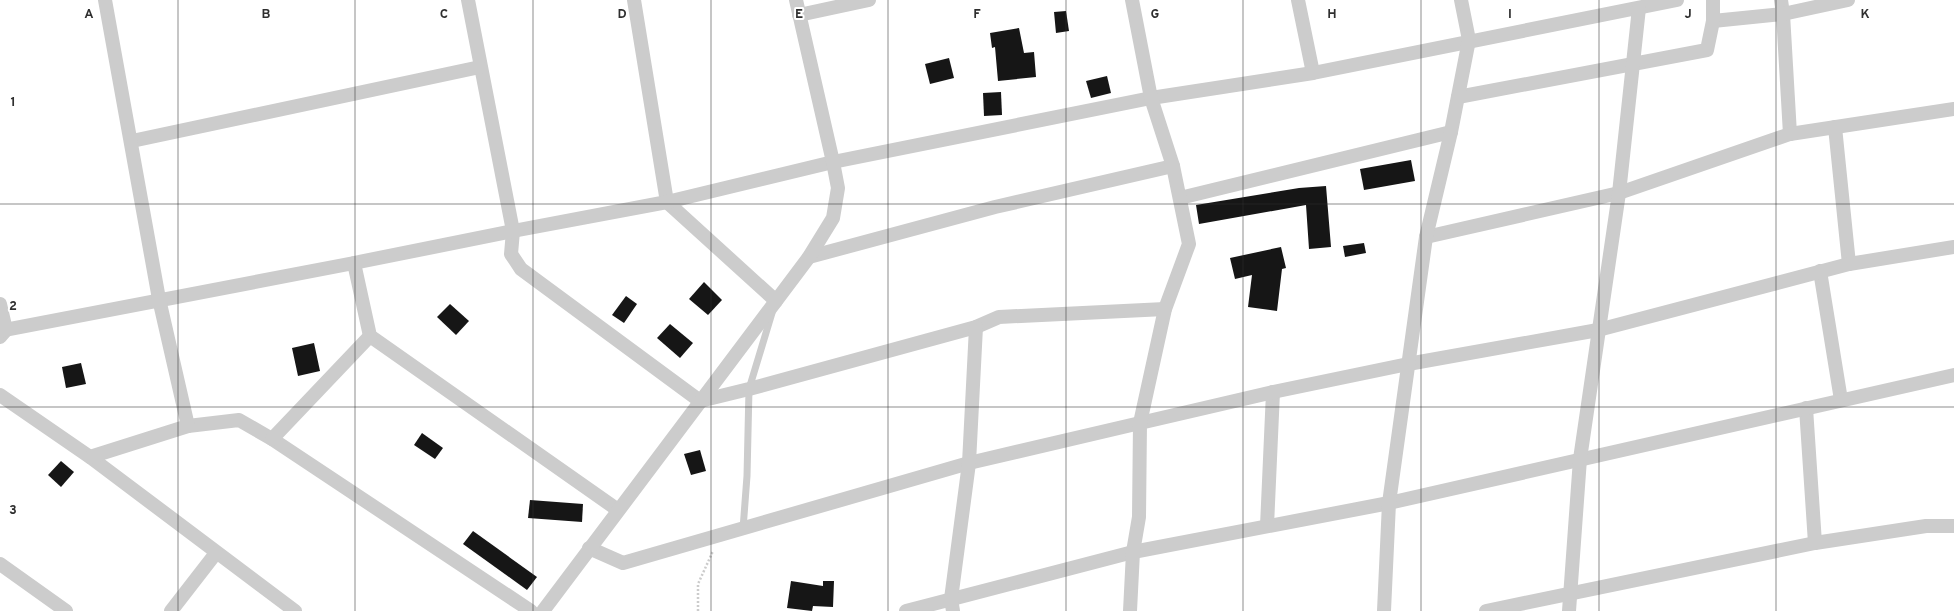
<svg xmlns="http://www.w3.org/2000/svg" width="1954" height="611" font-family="Overpass,sans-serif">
	<rect width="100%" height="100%" fill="#fff"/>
	<g fill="#161616">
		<path d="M1066 11 1069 31 1056 33 1054 12Z"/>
		<path d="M1019 28 1024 53 1034 52 1036 77 998 81 995 47 992 48 990 33Z"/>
		<path d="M949 58 954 78 930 84 925 64Z"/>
		<path d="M1107 76 1111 93 1091 98 1086 81Z"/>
		<path d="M1001 92 1002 115 984 116 983 93Z"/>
		<path d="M1411 160 1415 181 1364 190 1360 169Z"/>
		<path d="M1326 186 1331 247 1309 249 1306 205 1199 224 1196 205 1299 188Z"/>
		<path d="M1364 243 1366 253 1345 257 1343 246Z"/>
		<path d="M1281 247 1286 268 1282 269 1277 311 1248 307 1252 275 1235 279 1230 258Z"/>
		<path d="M704 282 722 300 708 315 689 299Z"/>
		<path d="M626 296 637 304 624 323 612 315Z"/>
		<path d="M450 304 469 321 456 335 437 317Z"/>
		<path d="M670 324 693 343 680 358 657 338Z"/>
		<path d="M314 343 320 371 298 376 292 348Z"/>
		<path d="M81 363 86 384 66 388 62 367Z"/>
		<path d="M422 433 443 448 435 459 414 445Z"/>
		<path d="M700 450 706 471 691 475 684 454Z"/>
		<path d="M61 461 74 472 61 487 48 475Z"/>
		<path d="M530 500 583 504 582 522 528 518Z"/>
		<path d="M473 531 537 577 527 590 463 544Z"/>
		<path d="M791 581 823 586V581H834L833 607 813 606 812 611 787 608Z"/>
	</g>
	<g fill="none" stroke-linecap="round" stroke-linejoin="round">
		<path stroke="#ccc" stroke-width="2.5" stroke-dasharray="2 2" stroke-linecap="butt" d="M698 611V584L713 551"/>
		<path stroke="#ccc" stroke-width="7" d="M743 529 747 476 749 389 772 313"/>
		<g stroke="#ccc" stroke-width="14">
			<path d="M468 0 513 231 511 254 521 269 700 401 749 389 976 327 999 317 1165 309"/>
			<path d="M634 0 667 202 776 301"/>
			<path d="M1298 0 1313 73"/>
			<path d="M1781 0 1783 14 1790 134"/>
			<path d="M799 15 869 0"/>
			<path d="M1713 21 1783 14 1848 0"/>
			<path d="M1458 97 1707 50 1713 21V0"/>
			<path d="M1835 127 1849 264"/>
			<path d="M132 141 480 67"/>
			<path d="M1180 198 1451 132"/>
			<path d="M1426 237 1619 193 1790 134 1954 109"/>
			<path d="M809 257 995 207 1173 166"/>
			<path d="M354 263 370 336 618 510"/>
			<path d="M1820 271 1841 400"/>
			<path d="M0 304 6 330 0 337"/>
			<path d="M0 331 354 263 513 231 667 202 833 162 1151 98 1313 73 1677 0"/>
			<path d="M0 395 90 457 295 611"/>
			<path d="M1806 408 1815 543"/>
			<path d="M188 426 239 420 272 439 531 611"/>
			<path d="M272 439 370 336"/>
			<path d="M90 457 188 426 159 299 105 0"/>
			<path d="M1267 526 1273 392"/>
			<path d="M589 548 623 563 969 463 1140 423 1273 392 1408 364 1598 330 1849 264 1954 247"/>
			<path d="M0 564 66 611"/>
			<path d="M171 611 216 553"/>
			<path d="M543 611 809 257 833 218 838 188 833 162 796 0"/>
			<path d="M906 611 1133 552 1389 503 1954 375"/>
			<path d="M953 611 951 599 969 463 976 327"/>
			<path d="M1130 611 1133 552 1139 517 1140 423 1165 309 1189 244 1173 166 1151 98 1132 0"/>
			<path d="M1384 611 1389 503 1426 237 1451 132 1469 40 1461 0"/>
			<path d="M1486 611 1815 543 1926 526H1954"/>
			<path d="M1569 611 1580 459 1619 193 1639 8"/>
		</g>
	</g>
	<path fill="none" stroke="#2f2f2f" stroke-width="1" stroke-opacity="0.55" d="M178 0V611M355 0V611M533 0V611M711 0V611M888 0V611M1066 0V611M1243 0V611M1421 0V611M1599 0V611M1776 0V611M0 204H1954M0 407H1954"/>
	<g font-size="13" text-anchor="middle" font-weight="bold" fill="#2f2f2f" stroke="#fff" stroke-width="4" stroke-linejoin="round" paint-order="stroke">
		<text x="89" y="18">A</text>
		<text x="266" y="18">B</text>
		<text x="444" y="18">C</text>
		<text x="622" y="18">D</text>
		<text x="799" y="18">E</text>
		<text x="977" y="18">F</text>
		<text x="1155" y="18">G</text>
		<text x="1332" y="18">H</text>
		<text x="1510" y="18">I</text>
		<text x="1688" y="18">J</text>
		<text x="1865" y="18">K</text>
		<text x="13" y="106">1</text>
		<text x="13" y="310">2</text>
		<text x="13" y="514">3</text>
	</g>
</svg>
